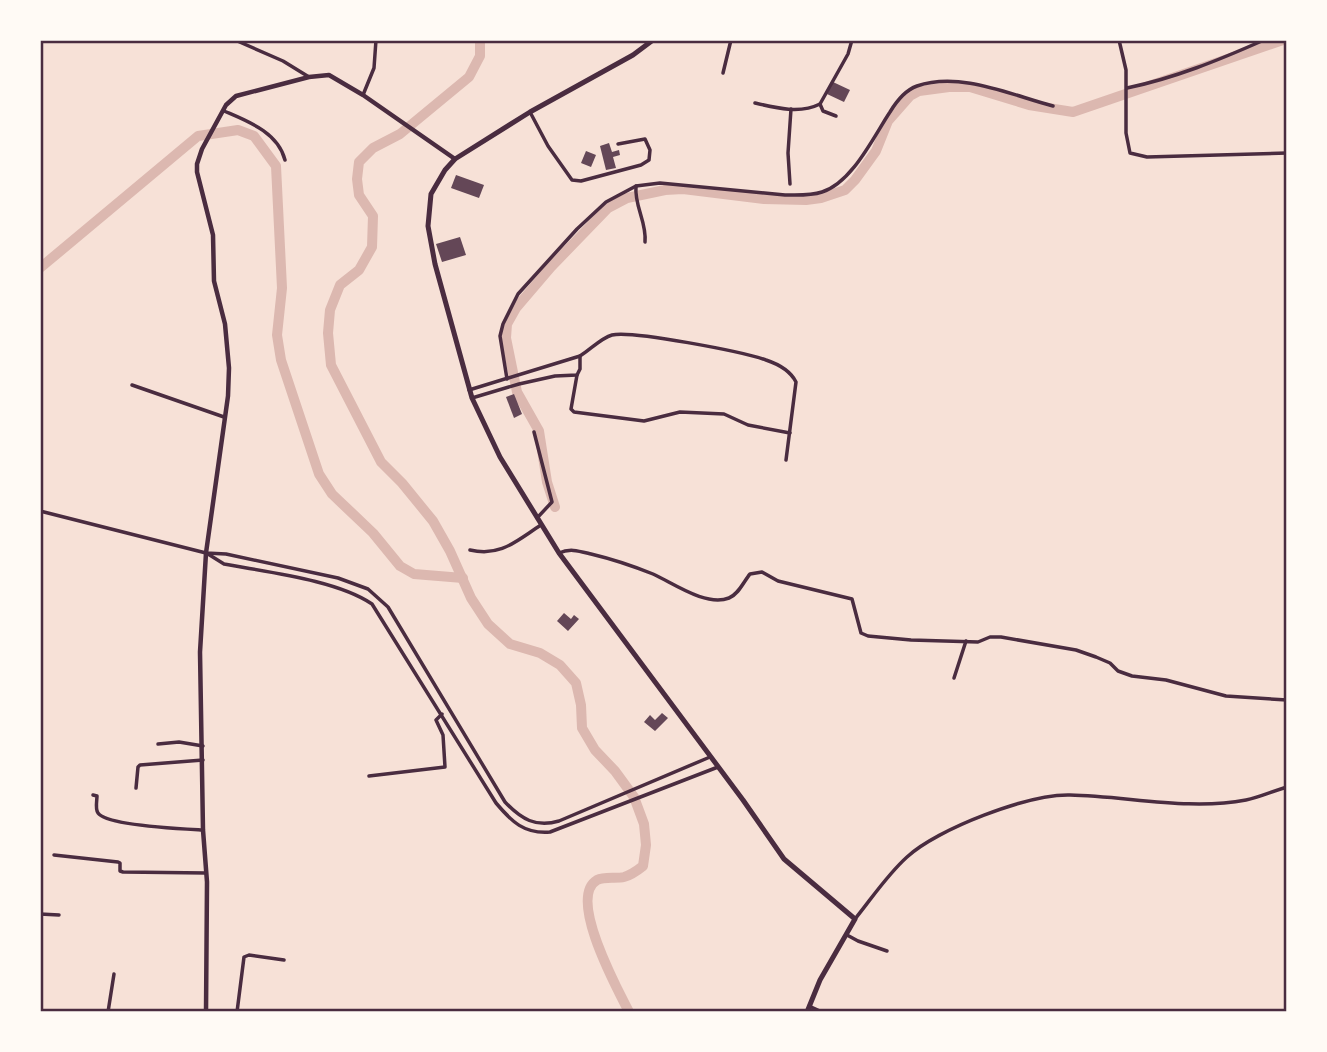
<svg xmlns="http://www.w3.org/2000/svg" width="1327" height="1052" font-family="Inter,sans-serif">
	<rect width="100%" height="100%" fill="#f7e1d7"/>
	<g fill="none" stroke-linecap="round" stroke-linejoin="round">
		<g stroke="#dcb8b0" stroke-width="10">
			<path d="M480 40V56L469 77 400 134 373 148 359 162 357 179 359 195 373 216 372 247 359 270 340 285 330 310 328 333 331 365 381 462 402 483 433 521 450 551 471 598 488 624 510 644 540 653 560 665 576 683 581 705 582 728 595 750 615 771 634 797 644 824 646 845 643 866C638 870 631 875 624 877 616 879 605 876 597 880 567 898 618 990 629 1012"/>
			<path d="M40 268 198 136 238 130 254 136 276 166 282 288 277 335 281 360 319 474 332 494 373 533 400 566 414 574 463 578"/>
			<path d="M555 507 547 482 539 431 517 392 506 338 507 324 516 308 551 267 608 208 627 198 665 190 683 189 764 199 806 200 821 198 845 190 855 180 876 151 888 121 910 96 919 91 949 87H970L1029 105 1073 112 1283 40"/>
		</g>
	</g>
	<g fill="#644757">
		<path d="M833 82 850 90 844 102 827 94Z"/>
		<path d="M609 143 612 152 619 150 620 155 613 157 616 168 606 170 600 146Z"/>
		<path d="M586 151 596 155 591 167 581 163Z"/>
		<path d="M456 175 484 185 479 198 451 188Z"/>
		<path d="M460 237 466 255 442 262 436 244Z"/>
		<path d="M514 394 522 414 514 418 506 397Z"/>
		<path d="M564 613 571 619 574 615 579 619 568 631 557 621Z"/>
		<path d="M662 713 668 718 655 731 644 722 650 715 655 720Z"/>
	</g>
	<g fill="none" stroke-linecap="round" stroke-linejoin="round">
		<g stroke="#4a2c40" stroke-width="3.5">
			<path d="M235 40 283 61 309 77"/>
			<path d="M1119 40 1126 70V133L1130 153 1147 157 1287 153"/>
			<path d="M723 73 731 40"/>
			<path d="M1127 88C1175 78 1219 60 1264 40"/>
			<path d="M363 95 374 68 376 40"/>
			<path d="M755 103C776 108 800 114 820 104"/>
			<path d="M224 111C247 121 278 132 285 160"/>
			<path d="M530 112 548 146 572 180 581 181 641 165 649 160 650 150 645 139 618 144"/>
			<path d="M836 116 823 111 820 104 848 54 852 40"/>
			<path d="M790 184 788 153 791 109"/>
			<path d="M636 186C634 206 647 222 645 242"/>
			<path d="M577 375 571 409 574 412 644 421 680 412 724 414 748 425 790 433"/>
			<path d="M507 379 500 336 503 324 518 294 577 229 606 202 636 186 660 183 785 195C798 195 810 196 822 192 852 183 874 136 890 112 896 102 906 90 917 86 960 71 1011 95 1053 106"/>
			<path d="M132 385 224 417"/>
			<path d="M469 390 580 356"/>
			<path d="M472 398 519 384 555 376 577 375 580 369V356C590 350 601 338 612 335 631 330 744 352 766 360 778 364 790 370 796 382L786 460"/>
			<path d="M534 432 552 502 537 518"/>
			<path d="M40 511 206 553 226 554 338 578 368 589 388 607 505 802C521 819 536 828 559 821L710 757"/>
			<path d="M470 550C501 557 516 541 541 525"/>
			<path d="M559 553C570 548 579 551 591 554 612 559 633 566 653 574 673 583 706 607 729 598 739 594 744 581 750 574L762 572 778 581 852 599 861 633 868 636 911 640 978 642 990 637H1001L1076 650 1096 657 1110 663 1118 671 1132 676 1166 680 1226 696 1287 700"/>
			<path d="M208 554 224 564C266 572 337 580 372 604L496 803C512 822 524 834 550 832L718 767"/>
			<path d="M954 678 966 641"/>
			<path d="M158 744 179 742 203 746"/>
			<path d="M369 776 445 767 443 735 436 720 442 714"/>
			<path d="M136 788 138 767 140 765 203 760"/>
			<path d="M93 795 97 796C97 800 95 809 98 813 107 826 185 829 203 830"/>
			<path d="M54 855 118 862 120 863V871L123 872 206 873"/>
			<path d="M40 914 59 915"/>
			<path d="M855 919C872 898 887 875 907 857 937 829 1028 794 1070 795 1127 796 1189 811 1246 800 1260 797 1273 791 1287 787"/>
			<path d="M847 935 858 941 887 951"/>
			<path d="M809 1006 822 1012"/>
			<path d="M108 1012 114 974"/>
			<path d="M237 1012 244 957 249 955 284 960"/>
		</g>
		<path stroke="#4a2c40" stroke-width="4.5" d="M206 1012 207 882 203 830 200 652 206 553 228 396 229 368 225 324 214 281 213 235 197 172V164L202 149 226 105 236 96 309 77 329 75 363 95 455 159"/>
		<path stroke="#4a2c40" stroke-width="5" d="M653 40 633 55 530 112 455 159 445 170 431 194 428 226 435 264 472 398 500 457 559 553 743 800 784 859 855 919 820 980 807 1012"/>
	</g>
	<rect width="1327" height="1052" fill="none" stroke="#fffaf5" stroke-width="84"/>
	<rect x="42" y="42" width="1243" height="968" fill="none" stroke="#4a2c40" stroke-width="2.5"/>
</svg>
